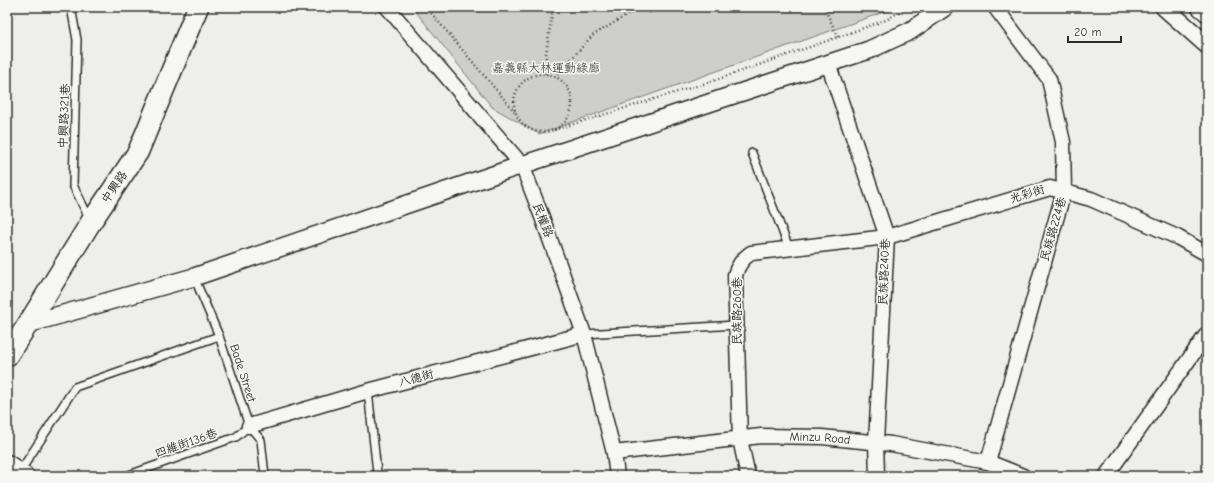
<svg xmlns="http://www.w3.org/2000/svg" width="1214" height="483" font-family="'Comic Neue','LXGW WenKai TC',sans-serif">
	<rect width="100%" height="100%" fill="#eeeeea"/>
	<filter id="ink" filterUnits="userSpaceOnUse"><feTurbulence type="fractalNoise" baseFrequency=".025" numOctaves="2"/><feDisplacementMap in="SourceGraphic" scale="8" xChannelSelector="R" yChannelSelector="G"/><feConvolveMatrix kernelMatrix="1 2 1 2 8 2 1 2 1" color-interpolation-filters="sRGB"/></filter>
	<g filter="url(#ink)">
		<path fill="#cececa" stroke="#7c7c7a" d="M412 7H898L539 134 492 107Z"/>
		<g fill="none" stroke-linecap="round" stroke-linejoin="round">
			<defs>
				<g id="service">
					<path d="M71 7 77 40 73 185 90 220"/>
					<path d="M752 153 789 248"/>
					<path d="M194 277 219 336 249 426 261 440 265 476"/>
					<path d="M584 334 736 325"/>
					<path d="M368 391 377 472"/>
					<path d="M19 473 75 387 219 336"/>
					<path d="M126 476 236 437 249 426"/>
				</g>
				<g id="minor">
					<path d="M387 7 522 165 542 217 584 334 614 453 617 476"/>
					<path d="M828 63 887 237 876 442 877 476"/>
					<path d="M249 426 368 391 584 334"/>
					<path id="s1" d="M614 453 761 436 822 437 891 444 988 462 1023 476"/>
					<path d="M988 462 1064 191 1063 142 1049 79 995 7"/>
					<path d="M748 476 740 439 735 275C738 265 742 259 751 253L887 237 1050 188 1091 199 1177 237 1207 254"/>
					<path d="M1106 476 1207 334"/>
				</g>
				<g id="tertiary">
					<path d="M1164 7 1207 45"/>
					<path d="M1200 7 1207 13"/>
					<path d="M28 324 194 277 522 165 869 50 910 31 945 7"/>
				</g>
				<g id="secondary">
					<path d="M7 356 28 324 91 222 138 152 198 7"/>
					<path d="M7 465 23 476"/>
				</g>
			</defs>
			<use href="#service" stroke="#2b2b2b" stroke-width="10"/>
			<use href="#minor" stroke="#2b2b2b" stroke-width="17"/>
			<use href="#tertiary" stroke="#2b2b2b" stroke-width="20"/>
			<use href="#secondary" stroke="#2b2b2b" stroke-width="23"/>
			<g stroke="#2b2b2b" stroke-width="2.5" stroke-dasharray="1 3" stroke-linecap="butt">
				<path d="M426 7 515 112"/>
				<path d="M630 7 650 12 672 7"/>
				<path d="M774 7 783 9 796 7"/>
				<path d="M824 7 838 37"/>
				<path d="M546 74V54L553 7"/>
				<circle cx="543" cy="103" r="29"/>
				<path d="M555 77 592 36 637 9"/>
				<path d="M554 130 716 80 838 37 886 20 907 7"/>
			</g>
			<use href="#service" stroke="#f6f6f2" stroke-width="7"/>
			<use href="#minor" stroke="#f6f6f2" stroke-width="14"/>
			<use href="#tertiary" stroke="#f6f6f2" stroke-width="17"/>
			<use href="#secondary" stroke="#f6f6f2" stroke-width="20"/>
		</g>
	</g>
	<g text-anchor="middle" dominant-baseline="central" stroke-width="3" stroke-linejoin="round" paint-order="stroke">
		<g font-size="12" fill="#545453" stroke="#f6f6f2">
			<text x="546" y="68">嘉義縣大林運動綠廊</text>
		</g>
		<g font-size="12" fill="#2b2b2b" stroke="#f6f6f2">
			<text transform="translate(64 116) rotate(-88)">中興路321巷</text>
			<text transform="translate(114 187) rotate(-56)">中興路</text>
			<text transform="translate(1027 194) rotate(-17)">光彩街</text>
			<text transform="translate(543 220) rotate(69)">民權路</text>
			<text transform="translate(1053 229) rotate(-74)">民族路224巷</text>
			<text transform="translate(884 272) rotate(-88)">民族路240巷</text>
			<text transform="translate(737 311) rotate(-90)">民族路260巷</text>
			<text transform="translate(243 373) rotate(72)">Bade Street</text>
			<text transform="translate(416 378) rotate(-15)">八德街</text>
			<text stroke="none"><textPath href="#s1" startOffset="207">Minzu Road</textPath></text>
			<text transform="translate(186 443) rotate(-19)">四維街136巷</text>
		</g>
	</g>
	<rect width="1214" height="483" fill="none" stroke="#f6f6f2" stroke-width="24"/>
	<rect x="12" y="12" width="1190" height="459" fill="none" stroke="#2b2b2b" stroke-width="1.5" filter="url(#ink)"/>
	<path d="M1068 36v6h53v-6" fill="none" stroke="#2b2b2b" stroke-width="2"/>
	<text x="1074" y="36" font-size="12" fill="#2b2b2b" stroke="#f6f6f2" stroke-width="3" paint-order="stroke">20 m</text>
</svg>
